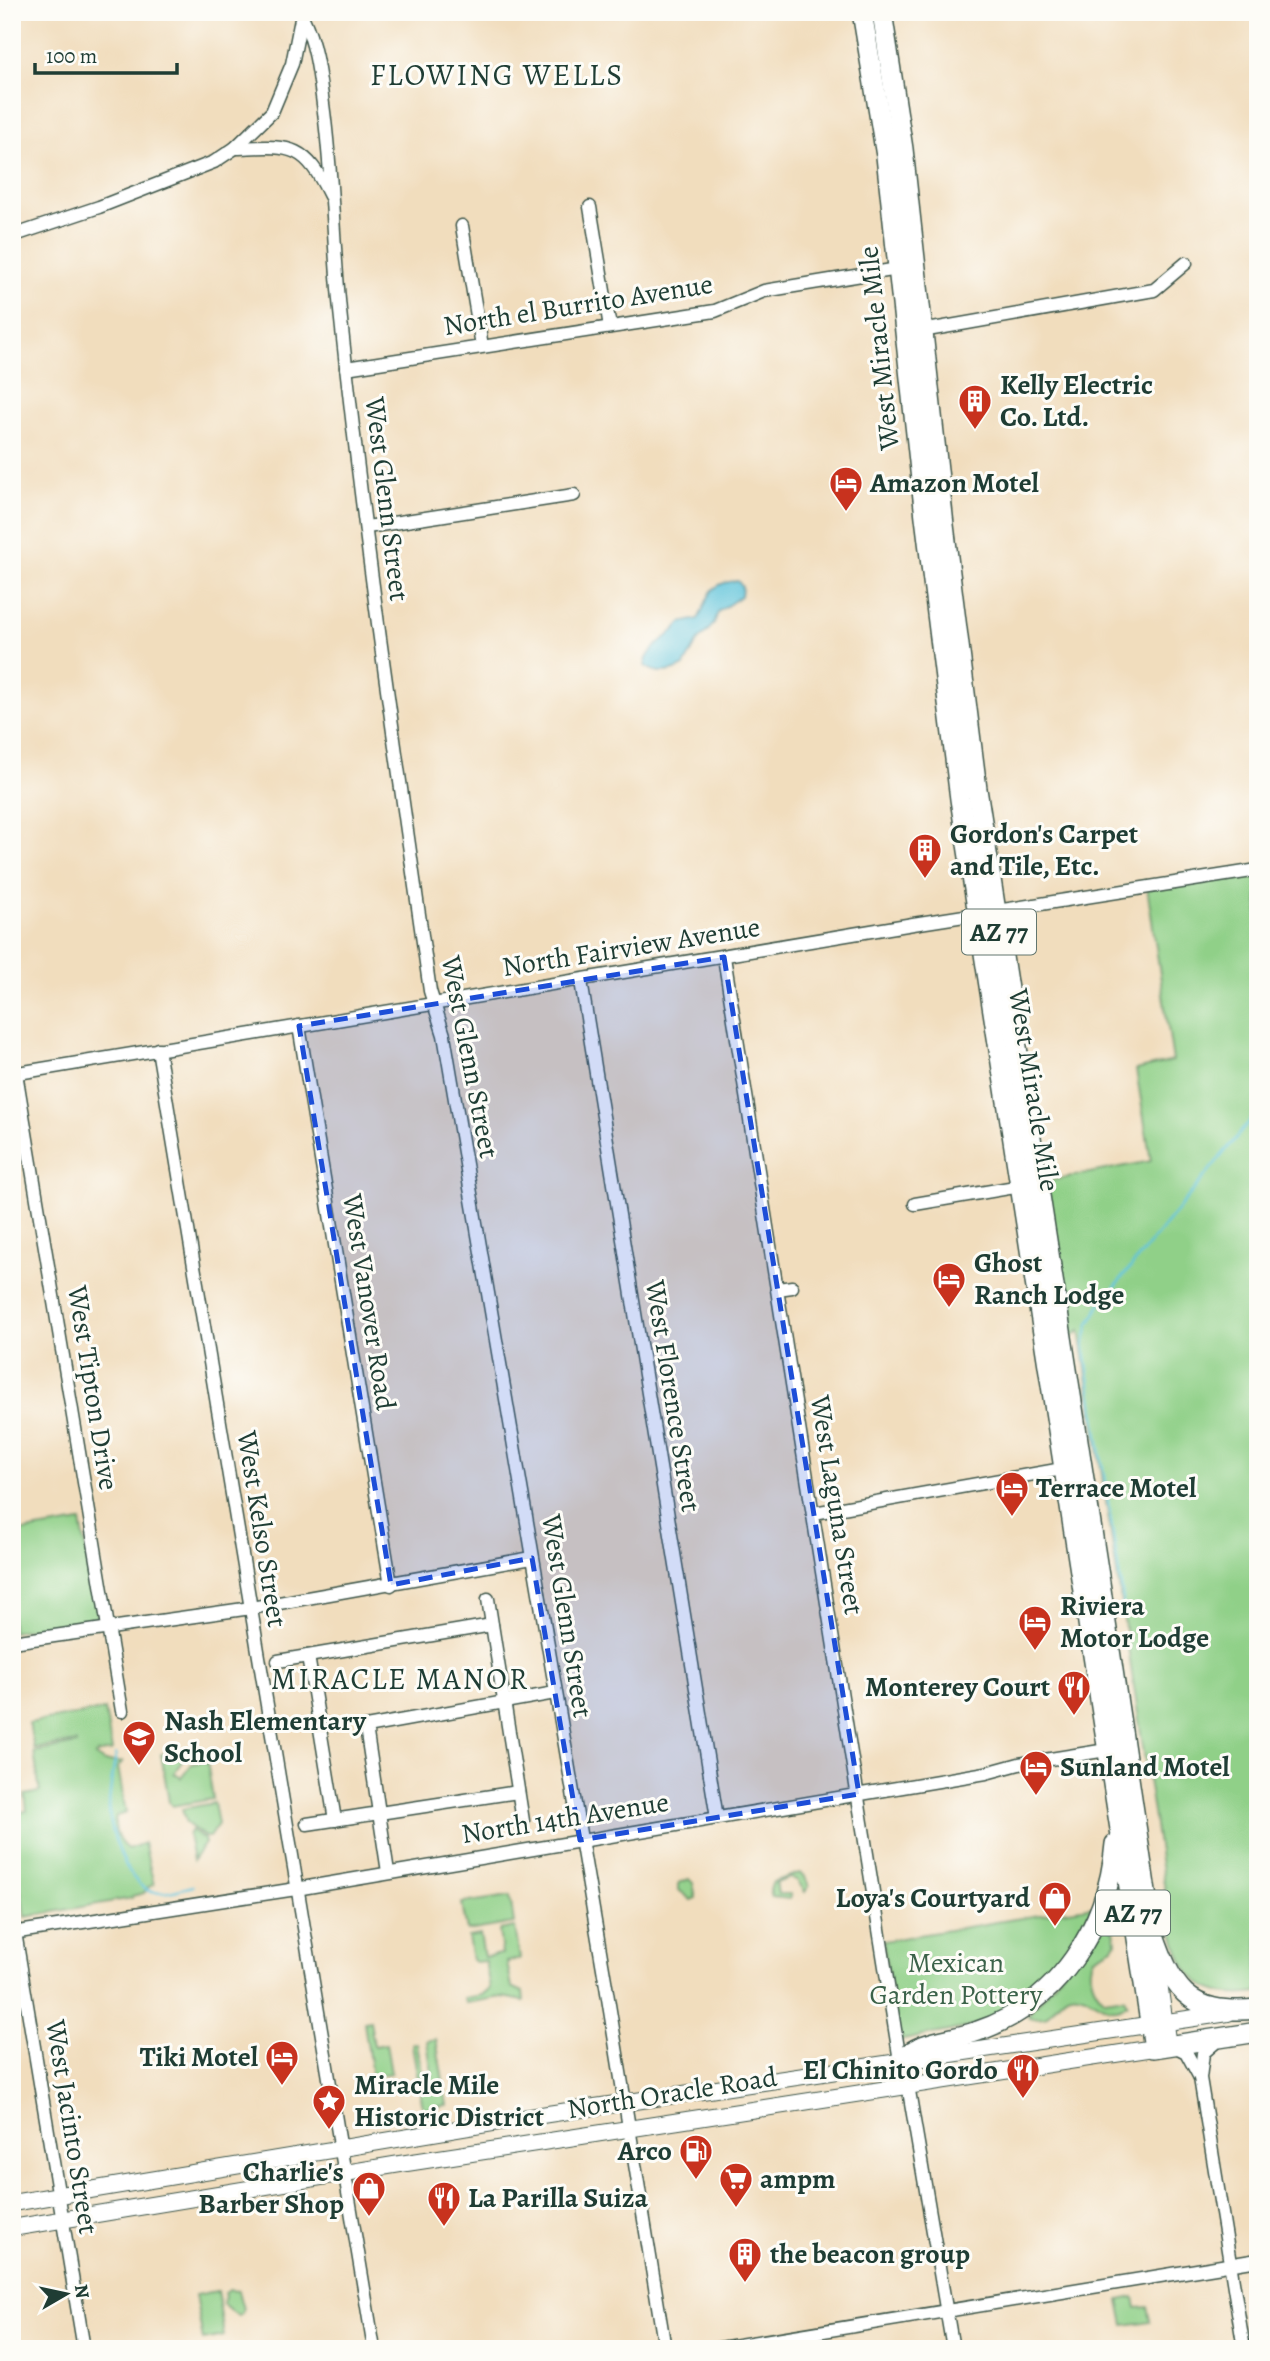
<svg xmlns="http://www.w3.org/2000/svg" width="1270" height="2361" font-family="Alegreya,serif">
	<rect width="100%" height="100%" fill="#fdfcf7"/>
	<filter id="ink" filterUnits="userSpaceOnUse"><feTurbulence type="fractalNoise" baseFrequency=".0143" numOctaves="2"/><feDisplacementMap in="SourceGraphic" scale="14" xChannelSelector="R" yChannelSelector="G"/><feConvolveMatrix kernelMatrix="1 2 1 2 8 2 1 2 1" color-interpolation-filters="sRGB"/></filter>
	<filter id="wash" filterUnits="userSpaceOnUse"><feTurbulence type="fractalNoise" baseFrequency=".00686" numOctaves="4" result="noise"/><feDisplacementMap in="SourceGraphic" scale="28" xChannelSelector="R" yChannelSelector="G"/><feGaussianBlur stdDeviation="1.57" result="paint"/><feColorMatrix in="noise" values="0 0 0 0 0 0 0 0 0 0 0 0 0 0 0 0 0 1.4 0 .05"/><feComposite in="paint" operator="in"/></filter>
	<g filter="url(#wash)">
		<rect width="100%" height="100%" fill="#f1ddbd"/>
		<g fill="#90d088" stroke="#58865e" stroke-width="2">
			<path d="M1258 869V1993C1175 2005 1176 1942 1163 1879L1080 1330 1063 1346 1038 1183 1151 1161 1136 1070 1173 1061 1147 887Z"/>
			<path d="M81 1522 98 1618 12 1632V1533Z"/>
			<path d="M105 1710 112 1751 96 1754 95 1756 104 1762H122L118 1767 126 1813 116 1816C113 1829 117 1842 128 1849L144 1843 154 1885 150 1886 144 1893 132 1896V1898L25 1917 12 1838V1805L14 1813 27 1811 25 1795 40 1792 34 1752 77 1744 76 1742 34 1749 29 1723Z"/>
			<path d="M12 1752 14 1763 18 1762 22 1784 12 1785Z"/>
			<path d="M172 1752 183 1760 174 1773 181 1778 192 1764 207 1761 213 1799 172 1806 169 1802 161 1754Z"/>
			<path d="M214 1803 218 1824 209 1837H205L186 1823 182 1809Z"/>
			<path d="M191 1830 204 1839 205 1843 193 1860 188 1835Z"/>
			<path d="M799 1873 804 1875 809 1886 805 1892 797 1880 790 1878 776 1883 778 1894H790V1899L772 1897 770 1889 773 1882Z"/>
			<path d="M689 1879 693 1883 696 1898 691 1900 679 1890V1883Z"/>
			<path d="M510 1896 514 1923 467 1931 462 1903Z"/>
			<path d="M1093 1906 1072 1953 1022 2005 974 2026 898 2041 883 1941Z"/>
			<path d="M1101 1923 1114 1930 1116 1942 1113 1947 1094 1957C1087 1972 1092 1988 1105 2000L1124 1997 1127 2003C1108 2023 1091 1989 1070 1994 1059 1997 1055 2010 1045 2017L1030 2018 1028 2016Z"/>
			<path d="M515 1927 520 1959 507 1962 512 1987 523 1992 524 2001 502 1997 465 2003 464 1998 482 1995 490 1988 485 1961 475 1962 472 1960 468 1937 480 1935 484 1957 502 1954 499 1930Z"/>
			<path d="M370 2021 374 2046 386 2044 391 2073 372 2077 364 2022Z"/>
			<path d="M436 2039 447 2105 423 2109 412 2044 417 2043 423 2077 432 2075 427 2041Z"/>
			<path d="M229 2290 238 2291 243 2309 241 2314 238 2316 223 2304 224 2293Z"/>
			<path d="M217 2291 224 2336 203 2340 195 2295Z"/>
			<path d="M1134 2297 1136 2308 1148 2307 1151 2321 1124 2325 1119 2300Z"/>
		</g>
		<path fill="#5dc3da" stroke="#3e8087" stroke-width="2" d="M738 581 742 587 741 596 718 612 714 624 697 642 684 666C671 673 657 675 645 666 647 647 671 637 681 623L698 619C710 599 706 582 738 581Z"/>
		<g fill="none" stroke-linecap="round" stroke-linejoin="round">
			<g stroke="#5dc3da" stroke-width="2.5">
				<path d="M1120 1614 1123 1600 1084 1345 1089 1324 1100 1305 1258 1111"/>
				<path d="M116 1755C113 1771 110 1788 109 1804 108 1828 126 1881 149 1891 161 1896 181 1889 193 1886"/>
			</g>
		</g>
	</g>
	<g filter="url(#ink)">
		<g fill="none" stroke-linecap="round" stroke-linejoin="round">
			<defs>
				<g id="minor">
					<path d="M303 18C316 45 319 74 323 104 333 176 333 248 341 320 364 538 396 754 427 970L430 991 444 1035 606 1986 665 2349"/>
					<path d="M235 148C290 146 304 142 330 196"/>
					<path d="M590 207 610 327"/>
					<path d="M462 226 482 346"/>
					<path d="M12 236 99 207 214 162 235 148 272 112 292 64 302 14"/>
					<path d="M916 332 1154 290 1186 263"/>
					<path d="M346 368 715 311 764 291 898 269"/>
					<path d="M367 527 574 495"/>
					<path d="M724 957 900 2061"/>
					<path d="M581 981 717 1818"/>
					<path d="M299 1026 391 1585"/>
					<path d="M158 1049 374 2349"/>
					<path d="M16 1073 122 1711"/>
					<path d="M12 1074 913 924 1258 870"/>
					<path d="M915 1204 1027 1185"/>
					<path d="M778 1289 792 1287"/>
					<path d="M814 1513 1068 1468"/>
					<path d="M488 1599 523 1821"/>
					<path d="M12 1642 251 1608 532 1558"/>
					<path d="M308 1656 335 1820"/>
					<path d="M278 1661 492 1625"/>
					<path d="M307 1824 518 1792"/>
					<path d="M388 1872 366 1727 555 1693"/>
					<path d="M12 1914 84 2349"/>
					<path d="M12 1933 296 1889 986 1773 1019 1764 1113 1749"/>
					<path d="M1217 2041 1203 2053 1200 2078 1244 2349"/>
					<path d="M1174 2046 1186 2052 1199 2076"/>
					<path d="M908 2085 953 2349"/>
					<path d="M714 2349 1258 2260"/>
				</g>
				<g id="major">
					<path d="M1154 1948 1168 2046"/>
					<path d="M12 2203 548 2114 1228 2013"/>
					<path d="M12 2228 400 2164 1154 2048"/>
				</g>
				<g id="highway">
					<path d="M862 12 886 156 925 517 960 799 1154 2048 1258 2032"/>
					<path d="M882 12 903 149 944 525 977 789 1099 1576 1151 1926C1172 1988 1185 2016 1258 2009"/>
					<path d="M900 2061C920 2039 951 2041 978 2031 1058 2004 1108 1927 1115 1844"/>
				</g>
			</defs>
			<use href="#minor" stroke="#3e5549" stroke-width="15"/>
			<use href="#major" stroke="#3e5549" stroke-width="18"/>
			<use href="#highway" stroke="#3e5549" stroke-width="22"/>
			<use href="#minor" stroke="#fff" stroke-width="12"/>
			<use href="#major" stroke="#fff" stroke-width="16"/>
			<use href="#highway" stroke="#fff" stroke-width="19"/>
		</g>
	</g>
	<path fill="#1d4ed8" fill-opacity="0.2" stroke="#1d4ed8" stroke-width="5" stroke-dasharray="14 9" stroke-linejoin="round" d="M724 957 859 1794 580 1840 532 1558 391 1585 299 1026Z"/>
	<defs>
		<symbol id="building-pin" viewBox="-11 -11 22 30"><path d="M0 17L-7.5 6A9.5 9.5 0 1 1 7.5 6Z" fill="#c8321e" stroke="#fdfcf7"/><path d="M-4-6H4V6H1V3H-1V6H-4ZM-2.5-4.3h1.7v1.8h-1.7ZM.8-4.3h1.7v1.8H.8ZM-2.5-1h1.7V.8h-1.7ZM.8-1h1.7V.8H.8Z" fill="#fff"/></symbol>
		<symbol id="hotel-pin" viewBox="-11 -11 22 30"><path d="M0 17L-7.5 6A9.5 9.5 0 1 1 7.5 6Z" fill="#c8321e" stroke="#fdfcf7"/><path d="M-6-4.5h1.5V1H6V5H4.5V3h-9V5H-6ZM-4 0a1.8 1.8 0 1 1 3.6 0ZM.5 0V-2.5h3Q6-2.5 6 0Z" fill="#fff"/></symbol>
		<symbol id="restaurant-pin" viewBox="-11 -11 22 30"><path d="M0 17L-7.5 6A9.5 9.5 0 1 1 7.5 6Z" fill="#c8321e" stroke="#fdfcf7"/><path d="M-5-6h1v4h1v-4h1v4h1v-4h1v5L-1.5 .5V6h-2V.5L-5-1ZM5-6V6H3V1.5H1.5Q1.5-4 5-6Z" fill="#fff"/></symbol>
		<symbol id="school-pin" viewBox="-11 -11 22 30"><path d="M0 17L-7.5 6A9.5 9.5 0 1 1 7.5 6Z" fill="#c8321e" stroke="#fdfcf7"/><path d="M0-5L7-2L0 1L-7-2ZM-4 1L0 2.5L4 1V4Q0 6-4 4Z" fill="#fff"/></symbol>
		<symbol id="shop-pin" viewBox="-11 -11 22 30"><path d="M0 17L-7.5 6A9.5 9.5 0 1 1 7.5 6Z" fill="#c8321e" stroke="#fdfcf7"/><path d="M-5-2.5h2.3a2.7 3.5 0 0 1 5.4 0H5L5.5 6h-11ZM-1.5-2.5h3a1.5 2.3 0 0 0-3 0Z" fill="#fff"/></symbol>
		<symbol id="sight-pin" viewBox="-11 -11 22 30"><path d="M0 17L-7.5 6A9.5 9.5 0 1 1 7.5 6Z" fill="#c8321e" stroke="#fdfcf7"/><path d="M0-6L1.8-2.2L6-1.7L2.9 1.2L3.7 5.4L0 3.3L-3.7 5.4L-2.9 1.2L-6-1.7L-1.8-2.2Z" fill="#fff"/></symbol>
		<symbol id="fuel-pin" viewBox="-11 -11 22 30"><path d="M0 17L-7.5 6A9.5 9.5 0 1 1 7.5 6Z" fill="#c8321e" stroke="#fdfcf7"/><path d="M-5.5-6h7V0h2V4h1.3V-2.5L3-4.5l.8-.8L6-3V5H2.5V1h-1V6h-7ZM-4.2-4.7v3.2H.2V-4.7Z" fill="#fff"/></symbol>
		<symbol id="supermarket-pin" viewBox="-11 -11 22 30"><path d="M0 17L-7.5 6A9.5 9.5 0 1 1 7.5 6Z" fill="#c8321e" stroke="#fdfcf7"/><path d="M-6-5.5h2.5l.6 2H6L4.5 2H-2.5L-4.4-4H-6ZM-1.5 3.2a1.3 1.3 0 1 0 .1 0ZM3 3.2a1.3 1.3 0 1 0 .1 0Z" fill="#fff"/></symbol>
	</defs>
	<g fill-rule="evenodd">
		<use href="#building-pin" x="956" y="382" width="38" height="52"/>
		<use href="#hotel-pin" x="827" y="464" width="38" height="52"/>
		<use href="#building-pin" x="906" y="831" width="38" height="52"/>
		<use href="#hotel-pin" x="930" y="1260" width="38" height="52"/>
		<use href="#hotel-pin" x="993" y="1469" width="38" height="52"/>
		<use href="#hotel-pin" x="1016" y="1603" width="38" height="52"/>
		<use href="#restaurant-pin" x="1055" y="1668" width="38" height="52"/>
		<use href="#school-pin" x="120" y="1718" width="38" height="52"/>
		<use href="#hotel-pin" x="1017" y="1748" width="38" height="52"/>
		<use href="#shop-pin" x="1036" y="1879" width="38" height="52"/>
		<use href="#hotel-pin" x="263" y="2038" width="38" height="52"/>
		<use href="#restaurant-pin" x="1004" y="2051" width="38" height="52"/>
		<use href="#sight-pin" x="310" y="2082" width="38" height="52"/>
		<use href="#fuel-pin" x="677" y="2132" width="38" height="52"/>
		<use href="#supermarket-pin" x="717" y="2160" width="38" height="52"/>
		<use href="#shop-pin" x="350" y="2169" width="38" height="52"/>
		<use href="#restaurant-pin" x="425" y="2179" width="38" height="52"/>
		<use href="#building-pin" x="726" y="2235" width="38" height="52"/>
	</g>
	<g text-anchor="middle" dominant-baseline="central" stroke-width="6" stroke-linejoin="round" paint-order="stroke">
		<g fill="#fdfcf7" stroke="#62766e" stroke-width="2">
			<rect x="962" y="909.5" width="74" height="45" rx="5"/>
			<rect x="1096" y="1890.5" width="74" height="45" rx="5"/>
		</g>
		<g font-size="26" font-weight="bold" fill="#1f3d34">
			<text x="999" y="932">AZ 77</text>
			<text x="1133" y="1913">AZ 77</text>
		</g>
		<g font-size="28" fill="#1f3d34" stroke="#fdfcf7">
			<text transform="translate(578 305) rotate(-9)">North el Burrito Avenue</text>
			<text transform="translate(879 348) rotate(-96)">West Miracle Mile</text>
			<text transform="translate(387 499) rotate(83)">West Glenn Street</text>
			<text transform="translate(631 947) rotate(-9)">North Fairview Avenue</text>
			<text transform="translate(470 1057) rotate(79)">West Glenn Street</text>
			<text transform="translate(1034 1090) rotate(81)">West Miracle Mile</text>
			<text transform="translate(369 1302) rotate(81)">West Vanover Road</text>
			<text transform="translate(93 1388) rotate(81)">West Tipton Drive</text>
			<text transform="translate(673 1396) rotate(81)">West Florence Street</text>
			<text transform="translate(837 1505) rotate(81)">West Laguna Street</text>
			<text transform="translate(262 1529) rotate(81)">West Kelso Street</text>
			<text transform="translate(567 1616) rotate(81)">West Glenn Street</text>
			<text transform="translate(565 1818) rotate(-9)">North 14th Avenue</text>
			<text transform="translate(672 2093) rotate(-9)">North Oracle Road</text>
			<text transform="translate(72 2127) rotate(81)">West Jacinto Street</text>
		</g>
		<g font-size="28" font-weight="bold" fill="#1f3d34" stroke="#fdfcf7" text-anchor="start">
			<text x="1000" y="385">Kelly Electric<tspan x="1000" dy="32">Co. Ltd.</tspan></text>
			<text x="870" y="483">Amazon Motel</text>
			<text x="950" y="834">Gordon's Carpet<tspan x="950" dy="32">and Tile, Etc.</tspan></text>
			<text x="974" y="1263">Ghost<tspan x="974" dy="32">Ranch Lodge</tspan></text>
			<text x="1036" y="1488">Terrace Motel</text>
			<text x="1060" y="1606">Riviera<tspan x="1060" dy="32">Motor Lodge</tspan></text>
			<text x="1050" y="1687" text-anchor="end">Monterey Court</text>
			<text x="164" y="1721">Nash Elementary<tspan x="164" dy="32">School</tspan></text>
			<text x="1060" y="1767">Sunland Motel</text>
			<text x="1030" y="1898" text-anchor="end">Loya's Courtyard</text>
			<text x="258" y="2057" text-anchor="end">Tiki Motel</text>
			<text x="998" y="2070" text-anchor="end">El Chinito Gordo</text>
			<text x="354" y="2085">Miracle Mile<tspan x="354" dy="32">Historic District</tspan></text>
			<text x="672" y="2151" text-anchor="end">Arco</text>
			<text x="344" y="2172" text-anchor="end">Charlie's<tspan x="344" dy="32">Barber Shop</tspan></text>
			<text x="760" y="2179">ampm</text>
			<text x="468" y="2198">La Parilla Suiza</text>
			<text x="770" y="2254">the beacon group</text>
		</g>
		<g font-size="28" fill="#3b6249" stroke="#fdfcf7">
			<text x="956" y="1963">Mexican<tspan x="956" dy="32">Garden Pottery</tspan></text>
		</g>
		<g font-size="30" letter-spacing="2" fill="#1f3d34" stroke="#fdfcf7">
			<text x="497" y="75">FLOWING WELLS</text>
			<text x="400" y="1679">MIRACLE MANOR</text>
		</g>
	</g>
	<rect width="1270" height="2361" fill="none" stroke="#fdfcf7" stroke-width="42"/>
	<g transform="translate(66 2294) rotate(81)" stroke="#fdfcf7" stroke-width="5" paint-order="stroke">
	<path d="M0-5L12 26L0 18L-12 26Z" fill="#1f3d34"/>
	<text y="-10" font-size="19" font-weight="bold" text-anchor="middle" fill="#1f3d34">N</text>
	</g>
	<path d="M35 63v10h142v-10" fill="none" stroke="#1f3d34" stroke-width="3.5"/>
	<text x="46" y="63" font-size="21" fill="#1f3d34" stroke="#fdfcf7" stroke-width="5" paint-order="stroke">100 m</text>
</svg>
